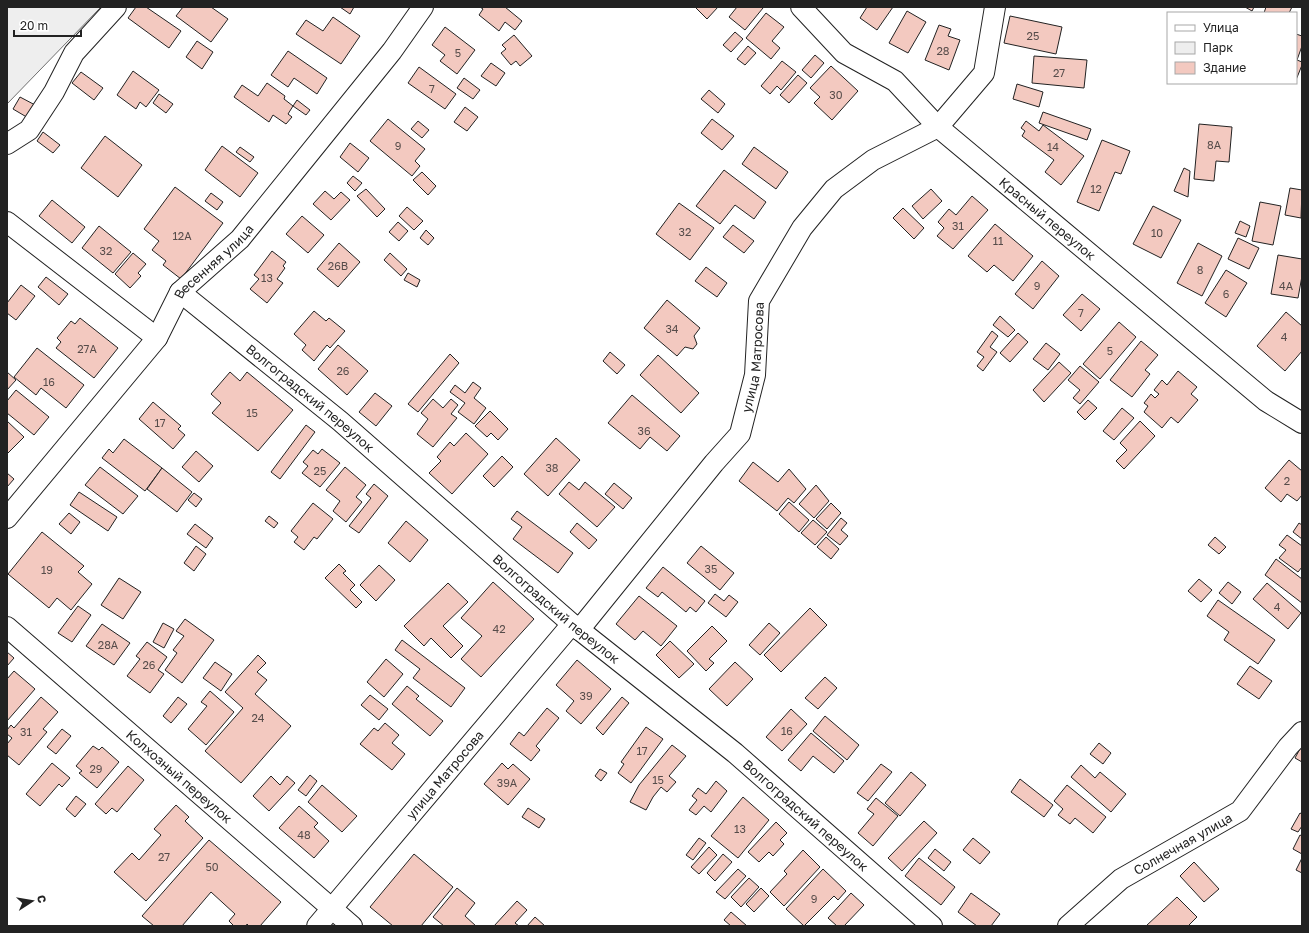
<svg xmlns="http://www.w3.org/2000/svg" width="1309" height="933" font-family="'Golos Text',sans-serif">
	<rect width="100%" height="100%" fill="#fff"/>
	<path fill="#eee" stroke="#6f6f6f" d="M7 7H101L7 104Z"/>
	<g fill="#f3c9c0" stroke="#222">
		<path d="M136 7H146L181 31 169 48 128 18Z"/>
		<path d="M183 7H211L228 19 211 42 176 16Z"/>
		<path d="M340 7H354L350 14Z"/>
		<path d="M480 7H505L522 21 515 30 505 22 499 31 479 15 483 9Z"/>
		<path d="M695 7H718L707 19Z"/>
		<path d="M737 7H761L763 8 745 30 729 17Z"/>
		<path d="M867 7H893L877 30 860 18Z"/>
		<path d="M1245 7H1254L1252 11Z"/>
		<path d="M1266 7H1292L1289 13H1264Z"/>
		<path d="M907 11 926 22 908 53 889 43Z"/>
		<path d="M766 13 784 27 772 41 780 48 771 59 746 38Z"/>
		<path d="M1010 16 1062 27 1056 54 1004 43Z"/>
		<path d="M333 17 360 36 341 64 296 34 306 20 323 31Z"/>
		<path d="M939 25 951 29 948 36 960 40 949 70 925 60Z"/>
		<path d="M445 27 475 50 457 74 440 61 445 55 432 45Z"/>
		<path d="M735 32 743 39 731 52 723 45Z"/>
		<path d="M1296 34 1302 36V46L1297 60 1302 62V65L1296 80Z"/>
		<path d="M514 35 532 56 520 66 516 61 511 65 501 53 506 49 502 45Z"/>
		<path d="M197 41 213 52 202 69 186 57Z"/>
		<path d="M748 46 756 53 745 65 737 59Z"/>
		<path d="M288 51 327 78 317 94 294 78 288 87 271 75Z"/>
		<path d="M815 55 824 63 811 78 802 70Z"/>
		<path d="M1034 56 1087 60 1084 88 1032 83Z"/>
		<path d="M782 61 796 72 781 90 777 86 770 94 761 86Z"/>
		<path d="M491 63 505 73 496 86 481 76Z"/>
		<path d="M831 66 858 91 832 120 814 103 820 97 810 88Z"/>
		<path d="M419 67 456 94 445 109 408 83Z"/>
		<path d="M133 71 159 90 146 107 140 102 136 109 117 95Z"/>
		<path d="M81 72 103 88 94 100 72 83Z"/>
		<path d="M798 75 807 83 789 103 780 95Z"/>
		<path d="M464 78 480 90 473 99 457 88Z"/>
		<path d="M267 83 285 96 284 99 293 106 288 114 292 117 286 124 273 115 269 122 234 97 242 85 258 96Z"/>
		<path d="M1017 84 1043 92 1039 107 1013 99Z"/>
		<path d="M709 90 725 104 718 113 701 99Z"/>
		<path d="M159 94 173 104 166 113 153 103Z"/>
		<path d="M20 97 37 106 30 119 13 109Z"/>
		<path d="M297 100 310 110 306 115 293 106Z"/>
		<path d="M465 107 478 117 467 131 454 122Z"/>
		<path d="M1043 112 1091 129 1087 140 1039 123Z"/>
		<path d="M388 119 425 149 415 161 420 166 412 176 370 141Z"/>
		<path d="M712 119 734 136 722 150 701 133Z"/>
		<path d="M418 121 429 130 422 138 411 129Z"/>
		<path d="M1026 121 1039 131 1043 125 1084 156 1061 185 1045 172 1054 160 1022 136 1025 131 1021 128Z"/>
		<path d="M1199 124 1232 127 1229 162 1216 161 1214 181 1194 179Z"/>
		<path d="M43 132 60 145 53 153 37 141Z"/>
		<path d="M105 136 142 165 118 197 81 168Z"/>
		<path d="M1102 140 1130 151 1121 174 1115 172 1099 211 1077 202Z"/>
		<path d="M350 143 369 158 358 172 340 157Z"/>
		<path d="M222 146 258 173 240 197 205 170Z"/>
		<path d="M240 147 254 157 250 162 236 152Z"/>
		<path d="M754 147 788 172 776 189 742 164Z"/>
		<path d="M1184 168 1190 171 1188 197 1174 191Z"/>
		<path d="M724 170 766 202 754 219 735 205 720 224 696 206Z"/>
		<path d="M422 172 436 186 428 195 413 180Z"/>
		<path d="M353 176 362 183 355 191 347 183Z"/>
		<path d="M175 187 223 223 181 279 163 265 166 261 152 250 159 241 144 229Z"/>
		<path d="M1290 188 1302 190 1301 218 1285 215Z"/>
		<path d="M366 189 385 209 377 217 357 196Z"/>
		<path d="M931 189 942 201 923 219 912 206Z"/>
		<path d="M325 191 334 199 341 192 350 200 331 220 313 204Z"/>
		<path d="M211 193 223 202 217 210 205 201Z"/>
		<path d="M972 196 988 210 953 249 937 236 944 228 938 222 949 209 956 215Z"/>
		<path d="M52 200 85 227 72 243 39 216Z"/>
		<path d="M1260 202 1281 206 1273 245 1252 241Z"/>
		<path d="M679 203 714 228 690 260 656 234Z"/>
		<path d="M1153 206 1181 220 1161 258 1133 244Z"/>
		<path d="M407 207 423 221 414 230 399 216Z"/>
		<path d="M903 208 924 228 914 239 893 218Z"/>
		<path d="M302 216 324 235 308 253 286 234Z"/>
		<path d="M1240 221 1250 226 1246 237 1235 233Z"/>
		<path d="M398 222 408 231 399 241 389 232Z"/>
		<path d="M995 224 1033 256 1013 281 994 265 987 272 968 256Z"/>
		<path d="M733 225 754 241 744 253 723 237Z"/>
		<path d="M99 226 131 252 113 273 82 248Z"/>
		<path d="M426 230 434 238 428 245 420 238Z"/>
		<path d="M1238 238 1259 248 1249 269 1228 259Z"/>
		<path d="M339 243 360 262 338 287 317 269Z"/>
		<path d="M1198 243 1222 256 1202 296 1177 283Z"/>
		<path d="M272 251 286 262 283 266 285 268 277 279 283 283 267 303 250 289 259 279 254 275Z"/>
		<path d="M133 253 146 264 138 273 141 276 130 288 115 274Z"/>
		<path d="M390 253 407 269 401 276 384 260Z"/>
		<path d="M1278 255 1302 259V276L1298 298 1271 294Z"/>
		<path d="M1042 261 1059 276 1033 309 1015 294Z"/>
		<path d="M706 267 727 283 717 297 695 281Z"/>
		<path d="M1226 270 1247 283 1226 317 1205 303Z"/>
		<path d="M408 273 420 280 417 287 404 280Z"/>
		<path d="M46 277 68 294 59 305 38 287Z"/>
		<path d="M21 285 35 296 16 320 7 313V303Z"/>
		<path d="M1082 294 1100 309 1081 331 1063 315Z"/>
		<path d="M667 300 700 328 694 336 697 344 693 349 685 347 677 356 644 328Z"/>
		<path d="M314 311 326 321 329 318 345 331 330 348 327 345 314 361 302 350 306 345 294 334Z"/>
		<path d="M1286 312 1302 326V351L1285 371 1257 346Z"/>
		<path d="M1000 316 1015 330 1008 337 993 325Z"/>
		<path d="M80 318 118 348 94 378 56 348 61 342 57 338 71 321 75 324Z"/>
		<path d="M1119 322 1136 337 1100 379 1083 364Z"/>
		<path d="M992 331 998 336 990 347 997 352 983 371 977 366 984 357 977 352Z"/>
		<path d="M1018 333 1028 342 1010 362 1000 353Z"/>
		<path d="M1141 341 1158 355 1145 370 1150 374 1132 397 1110 380Z"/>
		<path d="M1046 343 1060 354 1048 370 1033 359Z"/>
		<path d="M338 345 368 371 347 395 318 369Z"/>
		<path d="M37 348 84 385 66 408 41 388 36 395 14 377Z"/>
		<path d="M610 352 625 365 617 374 603 361Z"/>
		<path d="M450 354 459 363 418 412 408 404Z"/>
		<path d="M658 355 699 393 681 413 640 375Z"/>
		<path d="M1059 362 1071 373 1044 402 1033 390Z"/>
		<path d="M1080 366 1099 382 1080 404 1073 398 1080 390 1068 380Z"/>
		<path d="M1178 371 1197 387 1191 394 1198 400 1178 423 1171 417 1162 428 1144 412 1148 406 1144 403 1151 394 1155 398 1159 394 1154 390 1162 380 1167 385Z"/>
		<path d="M7 372 16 380 7 390Z"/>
		<path d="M230 372 240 381 247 372 293 410 258 451 212 413 221 403 211 394Z"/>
		<path d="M473 382 481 388 474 398 486 408 474 424 458 412 465 403 450 392 455 385 465 393Z"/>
		<path d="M16 390 49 417 34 435 7 413V401Z"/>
		<path d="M375 393 392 406 376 426 359 412Z"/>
		<path d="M632 395 680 436 667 451 650 437 640 449 608 423Z"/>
		<path d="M433 399 443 408 451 399 458 405 451 414 457 418 433 447 417 434 428 419 421 413Z"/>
		<path d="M1088 400 1097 408 1085 420 1077 412Z"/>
		<path d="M153 402 181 426 178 429 185 435 173 449 139 419Z"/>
		<path d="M1122 408 1134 418 1114 440 1103 431Z"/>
		<path d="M490 411 508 429 498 440 491 433 487 437 475 426Z"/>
		<path d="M7 421 24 437 7 454Z"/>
		<path d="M1140 421 1155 436 1124 469 1116 461 1127 450 1120 443Z"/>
		<path d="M306 425 315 432 280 479 271 472Z"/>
		<path d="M466 433 488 454 452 494 429 473 441 461 437 457 450 442 454 446Z"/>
		<path d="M556 438 580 460 548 496 524 474Z"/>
		<path d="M124 439 162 468 145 491 102 458 109 449 113 453Z"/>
		<path d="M322 449 340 463 320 487 302 473 308 466 303 462 313 450 318 454Z"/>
		<path d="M196 451 213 466 199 482 182 467Z"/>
		<path d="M502 456 513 467 494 487 483 476Z"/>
		<path d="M1289 460 1302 471V495L1297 501 1287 494 1281 502 1265 488Z"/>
		<path d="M753 462 778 482 789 469 806 489 794 503 788 498 777 511 739 481Z"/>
		<path d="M100 467 138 496 123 514 85 485Z"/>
		<path d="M345 467 366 485 356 497 362 502 346 522 333 511 340 501 326 490Z"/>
		<path d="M162 468 192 492 177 512 147 489Z"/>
		<path d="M7 473 14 479 7 487Z"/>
		<path d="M569 482 579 490 585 482 615 507 597 527 559 494Z"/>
		<path d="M614 483 632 498 623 509 605 494Z"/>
		<path d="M374 484 388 496 359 533 349 526 371 498 366 494Z"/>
		<path d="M816 485 829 501 814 518 799 504Z"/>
		<path d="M79 492 117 517 108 531 70 505Z"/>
		<path d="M194 493 202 499 196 507 188 500Z"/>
		<path d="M789 502 809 520 799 532 779 514Z"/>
		<path d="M313 503 333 519 317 539 314 537 304 550 294 542 298 537 291 531Z"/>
		<path d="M831 503 841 513 827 529 816 519Z"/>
		<path d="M517 511 573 553 558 573 513 539 522 527 511 519Z"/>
		<path d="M69 513 80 522 71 534 59 524Z"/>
		<path d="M269 516 278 523 274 528 265 521Z"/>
		<path d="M841 518 847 523 841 530 848 536 840 545 827 535Z"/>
		<path d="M813 520 827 532 815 545 801 533Z"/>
		<path d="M406 521 428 540 410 562 388 543Z"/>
		<path d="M577 523 597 540 589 549 570 532Z"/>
		<path d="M1299 523 1302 525V539L1293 532Z"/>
		<path d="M195 524 213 538 206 548 187 534Z"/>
		<path d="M42 532 84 566 78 572 92 584 71 610 57 598 49 608 8 574Z"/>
		<path d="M1287 535 1302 546V567L1298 572 1279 558 1286 550 1279 545Z"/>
		<path d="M826 537 839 549 831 559 817 547Z"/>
		<path d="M1215 537 1226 547 1219 554 1208 545Z"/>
		<path d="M196 546 206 554 194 571 184 563Z"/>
		<path d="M701 546 734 573 720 590 687 563Z"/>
		<path d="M1276 559 1302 579V603L1265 575Z"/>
		<path d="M339 564 346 571 343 573 355 585 350 590 362 602 356 608 325 578Z"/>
		<path d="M379 565 395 580 376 601 360 585Z"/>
		<path d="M663 567 705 601 696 612 690 607 686 612 662 592 658 597 646 588Z"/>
		<path d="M119 578 141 592 123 619 101 605Z"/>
		<path d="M1199 579 1212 590 1201 602 1188 591Z"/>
		<path d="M493 582 534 619 481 677 461 659 482 636 461 618Z"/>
		<path d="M1228 582 1241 592 1232 604 1219 593Z"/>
		<path d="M448 583 468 602 443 626 463 646 451 658 431 638 424 646 404 626Z"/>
		<path d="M1267 583 1301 613 1288 629 1253 599Z"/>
		<path d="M715 594 724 601 729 595 738 602 726 617 708 603Z"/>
		<path d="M639 596 677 626 661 646 643 631 635 640 616 624Z"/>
		<path d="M1218 600 1275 640 1258 664 1224 640 1229 632 1207 616Z"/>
		<path d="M78 606 91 615 72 642 58 633Z"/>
		<path d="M810 608 827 625 781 672 764 655Z"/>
		<path d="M185 619 214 640 182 683 165 670 177 653 173 650 184 636 176 631Z"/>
		<path d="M163 623 174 629 164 648 153 642Z"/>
		<path d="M769 623 780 633 760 655 749 645Z"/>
		<path d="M102 624 130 643 114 665 86 646Z"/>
		<path d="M712 626 727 641 709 659 714 663 706 671 687 651Z"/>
		<path d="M402 640 465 688 451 707 413 678 420 669 395 650Z"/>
		<path d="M670 641 694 664 679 678 656 655Z"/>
		<path d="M147 642 167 657 158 670 164 674 150 693 127 676 140 659 136 656Z"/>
		<path d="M7 652 14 658 7 666Z"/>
		<path d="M258 655 266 663 257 672 267 680 255 694 291 726 241 783 205 751 243 708 225 692Z"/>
		<path d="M386 659 403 674 384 697 367 682Z"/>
		<path d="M577 660 611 689 581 724 566 711 574 701 556 685Z"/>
		<path d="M215 662 232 674 221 691 203 678Z"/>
		<path d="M735 662 753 679 727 706 709 689Z"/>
		<path d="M1250 666 1272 681 1259 699 1237 684Z"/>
		<path d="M14 671 35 689 7 721V679Z"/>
		<path d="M825 677 837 688 818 709 805 698Z"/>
		<path d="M407 686 419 696 416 699 443 721 430 736 392 704Z"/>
		<path d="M210 691 234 712 206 745 188 729 207 706 201 702Z"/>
		<path d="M370 695 388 709 379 720 361 705Z"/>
		<path d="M41 697 58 712 43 729 47 732 19 765 7 755V744L12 738 7 734V730L11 725 14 728Z"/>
		<path d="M178 697 187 704 171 723 163 716Z"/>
		<path d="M622 697 629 703 603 735 596 728Z"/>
		<path d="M547 708 559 718 536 746 540 750 531 761 510 744 519 732 524 736Z"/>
		<path d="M791 709 807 724 782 751 766 737Z"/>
		<path d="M825 716 859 745 847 760 813 731Z"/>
		<path d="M385 723 399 735 392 743 405 754 392 770 360 744 374 728 378 731Z"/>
		<path d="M646 727 663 739 631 783 618 773 624 764 621 762Z"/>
		<path d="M62 729 71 736 56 754 47 747Z"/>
		<path d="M811 733 844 761 834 773 813 756 801 771 788 760Z"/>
		<path d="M1099 743 1111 753 1103 764 1090 754Z"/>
		<path d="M672 745 686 756 669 776 676 782 667 792 661 787 653 797 646 810 630 802 639 785Z"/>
		<path d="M1302 745V762L1295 758Z"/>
		<path d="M93 746 99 750 102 747 119 762 97 788 79 773 82 771 76 766Z"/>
		<path d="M52 763 70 778 62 787 59 784 40 806 26 794Z"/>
		<path d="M502 763 508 769 513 764 530 779 508 805 484 784Z"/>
		<path d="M881 764 892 772 868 801 857 793Z"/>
		<path d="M1081 765 1095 778 1100 772 1126 794 1111 812 1071 777Z"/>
		<path d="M128 766 144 780 117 812 112 808 106 814 95 804Z"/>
		<path d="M600 769 607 773 601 781 595 776Z"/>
		<path d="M911 772 926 785 900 816 885 803Z"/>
		<path d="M310 775 317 781 306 796 298 790Z"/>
		<path d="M271 776 280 785 287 776 295 783 269 811 253 796Z"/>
		<path d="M1020 779 1053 805 1044 817 1011 792Z"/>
		<path d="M716 781 727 791 711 812 704 806 696 815 689 810 697 800 692 796 698 788 706 794Z"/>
		<path d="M322 785 357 816 342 832 308 802Z"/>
		<path d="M1067 785 1106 817 1093 833 1075 818 1070 824 1058 815 1063 809 1054 801Z"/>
		<path d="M76 796 86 804 75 817 66 809Z"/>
		<path d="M743 797 769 820 738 858 711 836Z"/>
		<path d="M876 798 898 816 873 846 858 833 874 814 867 809Z"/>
		<path d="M176 805 189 817 185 821 203 838 146 901 114 872 132 853 139 860 161 835 154 829Z"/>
		<path d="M299 806 318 823 314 827 329 841 314 858 279 828Z"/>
		<path d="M528 808 545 819 539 828 522 817Z"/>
		<path d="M1300 813 1302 814V826L1298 832 1291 829Z"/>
		<path d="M924 821 937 833 902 871 888 858Z"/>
		<path d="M776 822 787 833 780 840 784 844 773 856 769 852 759 862 748 852Z"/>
		<path d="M1300 835 1302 836V854L1293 849Z"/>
		<path d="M699 838 706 843 693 860 686 855Z"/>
		<path d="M973 838 990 852 980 864 963 850Z"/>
		<path d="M209 840 281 902 260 926H249L247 924 246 926H234L229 921 235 914 211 892 182 926H154L142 916Z"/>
		<path d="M709 847 717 855 699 874 691 867Z"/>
		<path d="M935 849 951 862 944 871 928 858Z"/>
		<path d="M803 850 820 867 784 906 770 892 787 874 784 871Z"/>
		<path d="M414 854 453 887 421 926H393L370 907Z"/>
		<path d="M723 854 732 862 715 881 707 873Z"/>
		<path d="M919 858 955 887 941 905 905 876Z"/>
		<path d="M1302 858V873L1296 870Z"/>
		<path d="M1194 862 1219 889 1204 902 1180 876Z"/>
		<path d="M738 869 746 876 725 899 716 892Z"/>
		<path d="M823 869 846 891 838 900 834 896 804 926 786 909Z"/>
		<path d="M749 878 759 887 741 907 731 897Z"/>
		<path d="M457 888 475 903 465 916 476 926H444L433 917Z"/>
		<path d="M761 888 769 896 754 912 746 904Z"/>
		<path d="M851 893 864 905 844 926H837L828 918Z"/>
		<path d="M971 893 1000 914 991 926H977L958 912Z"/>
		<path d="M1177 897 1197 917 1188 926H1146Z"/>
		<path d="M517 901 527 910 515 923 519 926H494Z"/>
		<path d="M731 912 747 926H731L724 920Z"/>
		<path d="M535 917 545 926H527Z"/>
	</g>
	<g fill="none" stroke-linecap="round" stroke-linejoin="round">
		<defs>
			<g id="street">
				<path id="s1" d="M801 7 844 53 895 81 938 127 1266 401 1302 423"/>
				<path d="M7 144 29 130 54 92 74 53 116 7"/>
				<path d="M7 222 157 338"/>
				<path id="s2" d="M180 292 340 421 572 624 735 753 932 926"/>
				<path id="s3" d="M7 518 157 338 180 292 240 239 392 51 423 7"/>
				<path id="s4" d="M7 627 352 926"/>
				<path id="s5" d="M579 630 714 463 740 434 755 375 759 301 802 228 834 189 873 160 938 127 984 73 995 7"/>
				<path id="s6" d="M317 926 572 624"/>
				<path id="s7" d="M1068 926 1121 879 1240 811 1288 747 1302 732"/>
			</g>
		</defs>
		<use href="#street" stroke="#222" stroke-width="22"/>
		<use href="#street" stroke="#fff" stroke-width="20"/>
	</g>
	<g text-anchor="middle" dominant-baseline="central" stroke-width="3" stroke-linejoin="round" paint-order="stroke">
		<g font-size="11" fill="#564c4a">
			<text x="1033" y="35">25</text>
			<text x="943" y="50">28</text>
			<text x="458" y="52">5</text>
			<text x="1059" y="72">27</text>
			<text x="432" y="88">7</text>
			<text x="836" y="94">30</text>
			<text x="1214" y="144">8А</text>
			<text x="398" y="145">9</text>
			<text x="1053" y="146">14</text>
			<text x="1096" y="188">12</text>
			<text x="958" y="225">31</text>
			<text x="685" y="231">32</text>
			<text x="1157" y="232">10</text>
			<text x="182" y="235">12А</text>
			<text x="998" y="240">11</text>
			<text x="106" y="250">32</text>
			<text x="338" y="265">26В</text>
			<text x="1200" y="269">8</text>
			<text x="267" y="277">13</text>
			<text x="1037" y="285">9</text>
			<text x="1286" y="285">4А</text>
			<text x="1226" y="293">6</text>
			<text x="1081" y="312">7</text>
			<text x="672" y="328">34</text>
			<text x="1284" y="336">4</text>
			<text x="87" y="348">27А</text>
			<text x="1110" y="350">5</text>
			<text x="343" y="370">26</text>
			<text x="49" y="381">16</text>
			<text x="252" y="412">15</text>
			<text x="160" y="422">17</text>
			<text x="644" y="430">36</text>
			<text x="552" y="467">38</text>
			<text x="320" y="470">25</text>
			<text x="1287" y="480">2</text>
			<text x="711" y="568">35</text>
			<text x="47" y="569">19</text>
			<text x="1277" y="606">4</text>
			<text x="499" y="628">42</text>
			<text x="108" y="644">28А</text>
			<text x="149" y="664">26</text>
			<text x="586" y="695">39</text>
			<text x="258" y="717">24</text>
			<text x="787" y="730">16</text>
			<text x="26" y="731">31</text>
			<text x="642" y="750">17</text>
			<text x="96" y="768">29</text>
			<text x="658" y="779">15</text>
			<text x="507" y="782">39А</text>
			<text x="740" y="828">13</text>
			<text x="304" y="834">48</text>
			<text x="164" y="856">27</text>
			<text x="212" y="866">50</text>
			<text x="814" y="898">9</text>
		</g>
		<g font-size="13" fill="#222" stroke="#fff">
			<text stroke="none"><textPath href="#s1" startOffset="327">Красный переулок</textPath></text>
			<text stroke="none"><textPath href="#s3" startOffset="331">Весенняя улица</textPath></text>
			<text stroke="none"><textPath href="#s5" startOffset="332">улица Матросова</textPath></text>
			<text stroke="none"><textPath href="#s2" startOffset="168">Волгоградский переулок</textPath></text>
			<text stroke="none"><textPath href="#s2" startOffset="492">Волгоградский переулок</textPath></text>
			<text stroke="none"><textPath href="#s6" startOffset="198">улица Матросова</textPath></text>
			<text stroke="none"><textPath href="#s4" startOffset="228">Колхозный переулок</textPath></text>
			<text stroke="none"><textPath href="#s2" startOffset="816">Волгоградский переулок</textPath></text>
			<text stroke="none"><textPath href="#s7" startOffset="142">Солнечная улица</textPath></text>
		</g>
	</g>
	<rect width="1309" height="933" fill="none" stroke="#222222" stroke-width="16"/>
	<rect x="1167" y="12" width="130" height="72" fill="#ffffff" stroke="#a7a7a7"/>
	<rect x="1175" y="25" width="20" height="6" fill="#ffffff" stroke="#a7a7a7"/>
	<text x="1203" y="32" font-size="12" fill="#222222">Улица</text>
	<rect x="1175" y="42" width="20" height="12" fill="#eeeeee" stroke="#a7a7a7"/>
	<text x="1203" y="52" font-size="12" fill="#222222">Парк</text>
	<rect x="1175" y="62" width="20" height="12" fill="#f3c9c0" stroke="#a7a7a7"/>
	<text x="1203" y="72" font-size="12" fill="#222222">Здание</text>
	<g transform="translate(32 901) rotate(78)" stroke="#ffffff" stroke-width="3" paint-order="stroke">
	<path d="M0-3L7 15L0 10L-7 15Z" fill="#222222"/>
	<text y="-6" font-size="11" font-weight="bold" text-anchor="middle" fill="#222222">С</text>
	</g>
	<path d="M14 30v6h67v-6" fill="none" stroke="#222222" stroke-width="2"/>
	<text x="20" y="30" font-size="12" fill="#222222" stroke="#ffffff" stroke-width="3" paint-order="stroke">20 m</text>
</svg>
